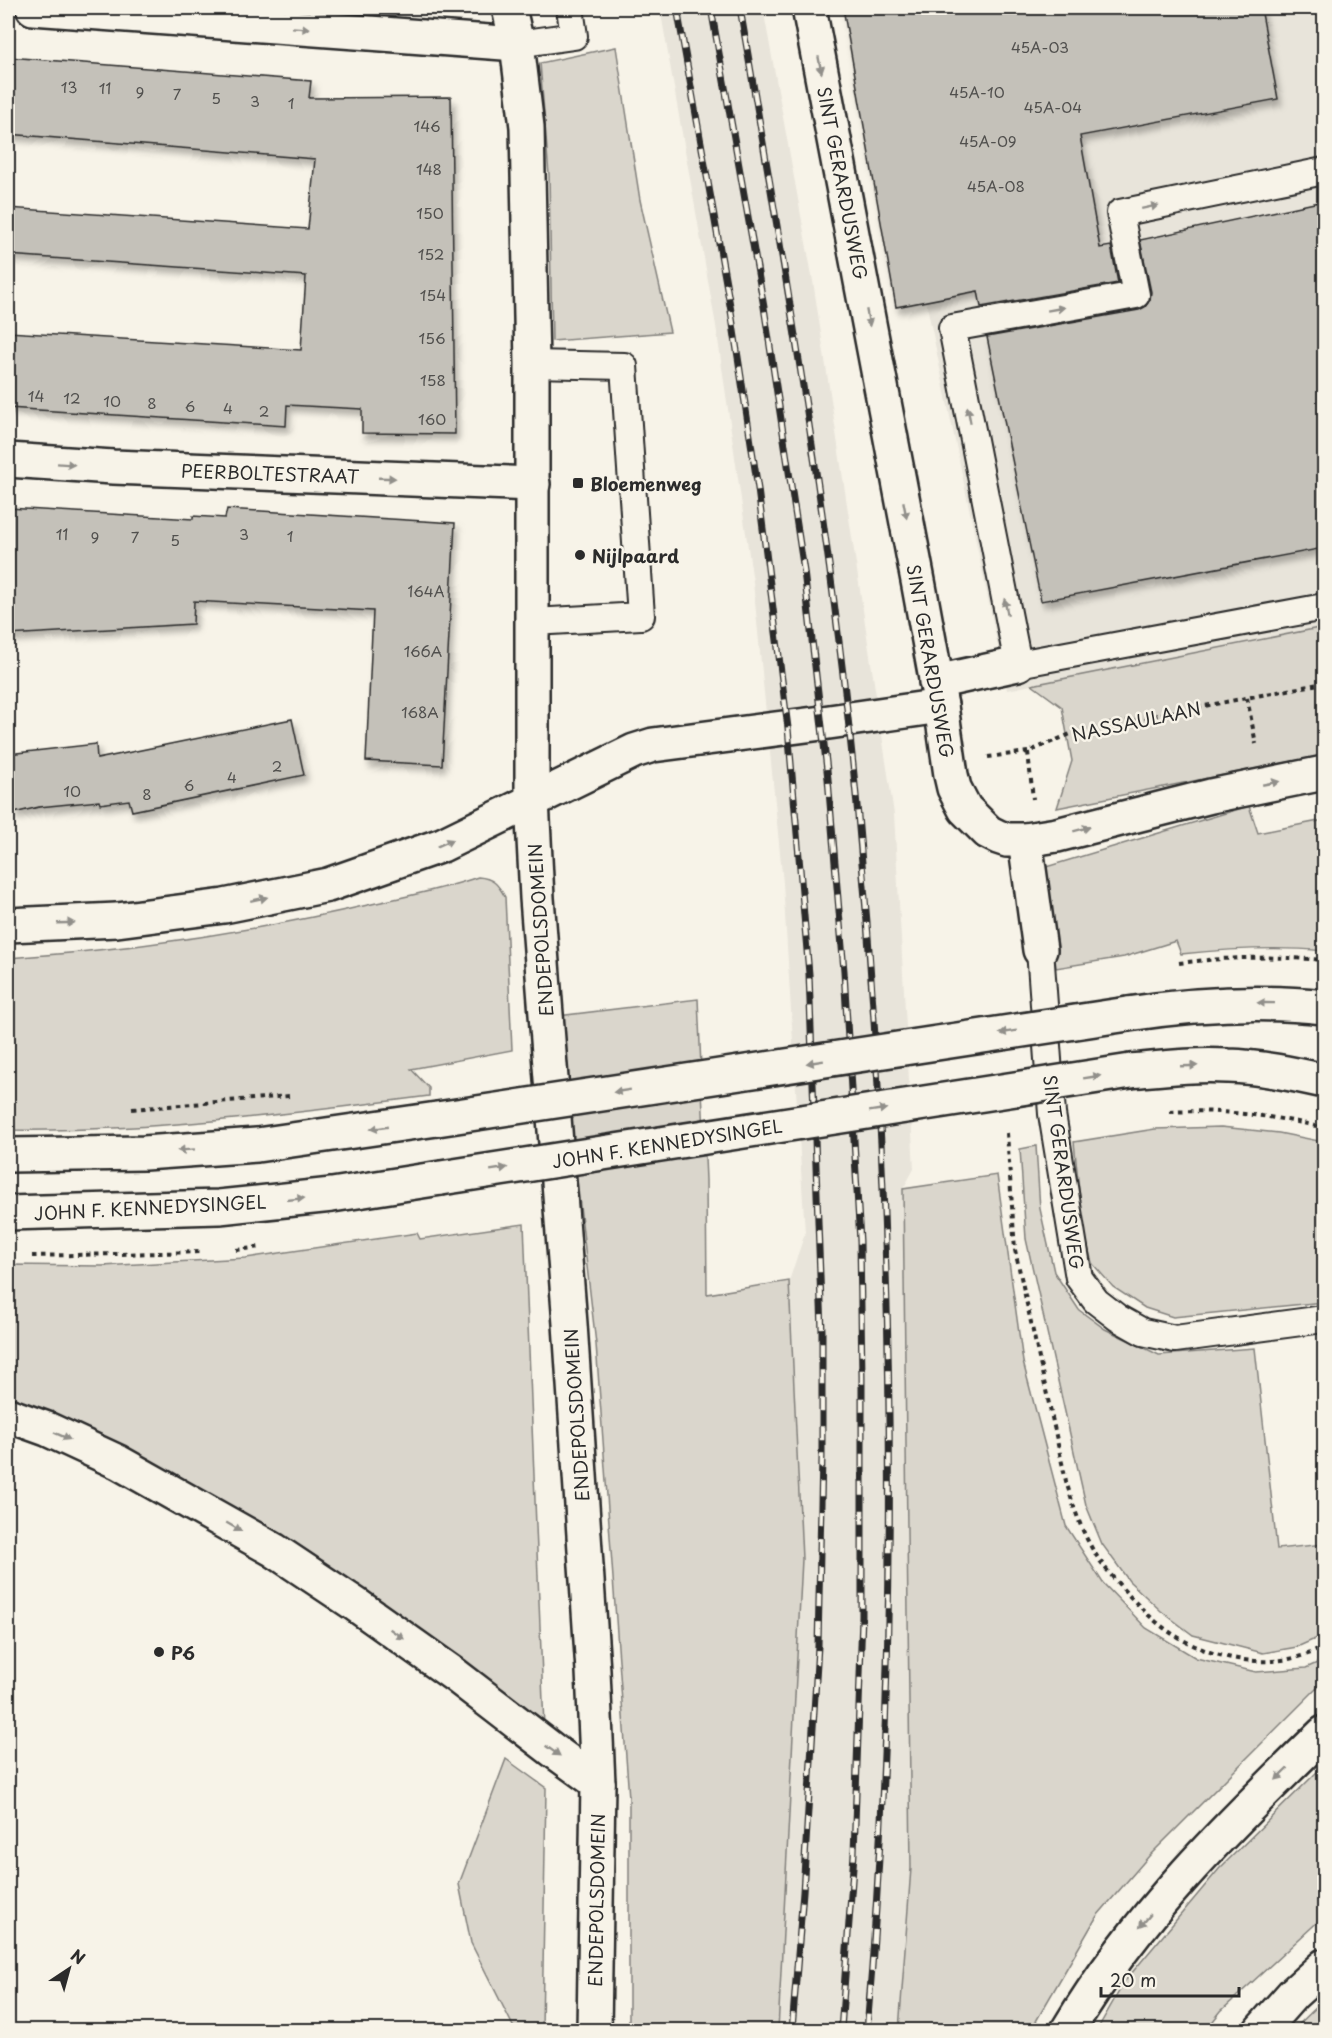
<svg xmlns="http://www.w3.org/2000/svg" width="1332" height="2038" font-family="'Playpen Sans',sans-serif">
	<defs>
		<filter id="shadow"><feDropShadow dx="3.5" dy="6" stdDeviation="3" flood-color="#0004"/></filter>
	</defs>
	<rect width="100%" height="100%" fill="#f7f3e8"/>
	<filter id="ink" filterUnits="userSpaceOnUse"><feTurbulence type="fractalNoise" baseFrequency=".0167" numOctaves="2"/><feDisplacementMap in="SourceGraphic" scale="12" xChannelSelector="R" yChannelSelector="G"/><feConvolveMatrix kernelMatrix="1 2 1 2 8 2 1 2 1" color-interpolation-filters="sRGB"/></filter>
	<g filter="url(#ink)">
		<g fill="#e8e4da">
			<path d="M660 8H763L813 281 894 814 914 1169 903 1189 911 1868 899 2030H778L802 1559 789 1281 805 1233 783 883 753 582 716 326Z"/>
			<path d="M865 8H1324V627L1007 690Z"/>
		</g>
		<g fill="#dad6cc" stroke="#82807c" stroke-width="1.5">
			<path d="M616 47 640 200 670 332 552 341 549 175 540 63Z"/>
			<path d="M1324 627V755L1057 808 1072 761 1062 707 1032 685Z"/>
			<path d="M1249 806 1258 833 1324 820V951C1276 946 1229 949 1181 954L1176 941 1124 957 1056 968 1046 867Z"/>
			<path d="M478 877C493 878 498 884 505 897L512 1050 411 1069 429 1088V1096C290 1114 148 1132 8 1130V958C130 950 252 932 372 904 408 896 444 889 478 877Z"/>
			<path d="M698 999 706 1180 707 1294 789 1281 802 1559 778 2030H629V1798L596 1344 558 1016Z"/>
			<path d="M1221 1127 1279 1133 1324 1142V1302L1173 1317 1145 1308 1113 1287 1092 1263 1083 1227 1074 1142 1155 1129Z"/>
			<path d="M1036 1146 1040 1209 1054 1272 1079 1310 1105 1329 1159 1355 1255 1348 1277 1549 1324 1544V1635L1297 1647 1263 1653 1193 1635 1161 1611 1129 1581 1102 1544 1086 1505 1026 1239 1020 1149Z"/>
			<path d="M997 1175 1023 1362 1066 1526 1103 1583 1146 1628 1196 1658 1256 1672 1306 1668 1324 1660V1681L1149 1856 1097 1916 1031 2030H899L911 1868 903 1189Z"/>
			<path d="M524 1224 544 1727 282 1538 203 1491 117 1443 8 1400V1265L102 1266 246 1258 417 1233 420 1239Z"/>
			<path d="M506 1759 546 1788 542 2030H515L471 1943 459 1884Z"/>
			<path d="M1324 1765V1916L1221 2011 1206 2030H1097L1125 1981 1219 1869Z"/>
			<path d="M1324 2000V2030H1293Z"/>
		</g>
		<g fill="#c4c1b9" stroke="#2b2b2b" stroke-width="1.5" filter="url(#shadow)">
			<path d="M843 8H1261L1278 99 1080 136 1100 248 1111 246 1118 283 981 307 978 291 896 307Z"/>
			<path d="M8 57 311 81 309 98 451 97 455 434 362 433V409L287 405 286 426 8 408V332L301 350 306 276 8 255V208L308 229 315 159 8 134Z"/>
			<path d="M1324 201V548L1041 601 987 337 1139 310 1145 307 1150 300 1151 292 1140 240Z"/>
			<path d="M8 508 193 519V516L225 518 227 509 455 523 442 765 366 761 373 611 194 601 193 624 8 635Z"/>
			<path d="M292 719 304 775 132 811 129 800 100 804 99 801 39 807 14 813 8 754 96 744 97 759Z"/>
		</g>
		<g fill="none" stroke-linecap="round" stroke-linejoin="round">
			<defs>
				<g id="service">
					<path d="M517 44 574 36 570 8"/>
					<path d="M1324 171 1120 213 1136 295 952 328 1018 664 1324 607"/>
					<path d="M532 364 624 366 641 616 533 622"/>
					<path d="M1040 950 1052 1114 1079 1278 1096 1301 1118 1318 1143 1332 1175 1339 1324 1319"/>
				</g>
				<g id="minor">
					<path d="M33 8 517 44"/>
					<path d="M509 8 517 44 527 127 532 364V800L537 898 570 1324 593 1671 598 1783"/>
					<path d="M809 8 919 586 941 706 951 775 954 788 965 809 988 832 998 837 1007 840H1025L1057 835 1211 796 1324 773"/>
					<path d="M8 460 113 467 533 484"/>
					<path d="M936 682 1018 664"/>
					<path d="M1025 840 1040 950"/>
					<path d="M8 925 117 920 224 906 328 885 442 845 634 751 653 745 822 723 941 706"/>
				</g>
				<path id="tertiary" d="M594 2030 598 1783"/>
				<g id="primary">
					<path d="M1128 1014C1193 1004 1259 1000 1324 1007"/>
					<path d="M1131 1071C1163 1068 1195 1064 1228 1066 1261 1067 1293 1074 1324 1081"/>
					<path d="M8 1155 144 1153 257 1145 437 1119"/>
					<path d="M8 1213 219 1207 332 1195 441 1178"/>
					<path d="M8 1415 47 1429 118 1462 274 1550 355 1604 455 1675 554 1751 598 1783"/>
				</g>
				<g id="trunk">
					<path d="M1068 2030C1135 1917 1230 1824 1324 1733"/>
					<path d="M1261 2030 1293 1994 1324 1966"/>
				</g>
			</defs>
			<use href="#service" stroke="#2b2b2b" stroke-width="30"/>
			<use href="#minor" stroke="#2b2b2b" stroke-width="38"/>
			<use href="#tertiary" stroke="#2b2b2b" stroke-width="38"/>
			<use href="#primary" stroke="#2b2b2b" stroke-width="38"/>
			<use href="#trunk" stroke="#2b2b2b" stroke-width="38"/>
			<g stroke="#2b2b2b" stroke-width="4" stroke-dasharray="4.5 4.5" stroke-linecap="butt">
				<path d="M1247 698 1256 744"/>
				<path d="M1028 752 1033 799"/>
				<path d="M988 757 1028 752 1080 730 1324 683"/>
				<path d="M1179 963C1227 957 1276 956 1324 960"/>
				<path d="M132 1109 289 1096"/>
				<path d="M1170 1112C1220 1109 1277 1116 1324 1128"/>
				<path d="M1007 1133 1015 1250 1066 1481C1072 1501 1078 1522 1088 1541 1097 1559 1110 1574 1123 1589 1138 1605 1153 1621 1171 1633 1216 1662 1276 1672 1324 1647"/>
				<path d="M236 1250 261 1247"/>
				<path d="M32 1256 202 1252"/>
			</g>
			<use href="#service" stroke="#f7f3e8" stroke-width="26"/>
			<use href="#minor" stroke="#f7f3e8" stroke-width="33"/>
			<use href="#tertiary" stroke="#f7f3e8" stroke-width="33"/>
			<use href="#primary" stroke="#f7f3e8" stroke-width="33"/>
			<use href="#trunk" stroke="#f7f3e8" stroke-width="33"/>
			<defs>
				<g id="rail">
					<path d="M677 8 731 311 758 489 788 728 809 974 822 1331V1457L818 1646 803 1892 792 2030"/>
					<path d="M711 8 764 307 804 571 828 779 844 971 860 1241 862 1377V1616L854 1854 841 2030"/>
					<path d="M740 8C786 276 833 545 858 816 895 1220 901 1626 867 2030"/>
				</g>
			</defs>
			<use href="#rail" stroke="#2b2b2b" stroke-width="7"/>
			<use href="#rail" stroke="#f7f3e8" stroke-width="4.5" stroke-dasharray="14" stroke-linecap="butt"/>
			<defs>
				<g id="primary-bridge">
					<path d="M437 1119 1128 1014"/>
					<path d="M441 1178 1131 1071"/>
				</g>
			</defs>
			<use href="#primary-bridge" stroke="#2b2b2b" stroke-width="38" stroke-linecap="butt"/>
			<use href="#primary-bridge" stroke="#f7f3e8" stroke-width="33"/>
		</g>
		<defs><path id="oneway-solid" d="M-6-.8H1V-3.2L6.5 0L1 3.2V.8H-6Z" transform="scale(1.5)"/></defs>
		<g fill="#918f8a">
			<use href="#oneway-solid" transform="translate(301 28) rotate(4)"/>
			<use href="#oneway-solid" transform="translate(820 65) rotate(79)"/>
			<use href="#oneway-solid" transform="translate(1150 207) rotate(-12)"/>
			<use href="#oneway-solid" transform="translate(1056 309) rotate(-10)"/>
			<use href="#oneway-solid" transform="translate(868 318) rotate(79)"/>
			<use href="#oneway-solid" transform="translate(969 415) rotate(-101)"/>
			<use href="#oneway-solid" transform="translate(66 464) rotate(4)"/>
			<use href="#oneway-solid" transform="translate(387 478) rotate(2)"/>
			<use href="#oneway-solid" transform="translate(905 510) rotate(79)"/>
			<use href="#oneway-solid" transform="translate(1006 607) rotate(-102)"/>
			<use href="#oneway-solid" transform="translate(1271 783) rotate(-11)"/>
			<use href="#oneway-solid" transform="translate(1082 829) rotate(-15)"/>
			<use href="#oneway-solid" transform="translate(445 843) rotate(-24)"/>
			<use href="#oneway-solid" transform="translate(259 899) rotate(-12)"/>
			<use href="#oneway-solid" transform="translate(66 923) rotate(-2)"/>
			<use href="#oneway-solid" transform="translate(1266 1003) rotate(-179)"/>
			<use href="#oneway-solid" transform="translate(1008 1032) rotate(171)"/>
			<use href="#oneway-solid" transform="translate(815 1062) rotate(171)"/>
			<use href="#oneway-solid" transform="translate(1189 1066) rotate(-2)"/>
			<use href="#oneway-solid" transform="translate(1092 1077) rotate(-9)"/>
			<use href="#oneway-solid" transform="translate(622 1091) rotate(171)"/>
			<use href="#oneway-solid" transform="translate(878 1110) rotate(-9)"/>
			<use href="#oneway-solid" transform="translate(379 1128) rotate(172)"/>
			<use href="#oneway-solid" transform="translate(186 1150) rotate(176)"/>
			<use href="#oneway-solid" transform="translate(499 1169) rotate(-9)"/>
			<use href="#oneway-solid" transform="translate(296 1199) rotate(-6)"/>
			<use href="#oneway-solid" transform="translate(62 1436) rotate(24)"/>
			<use href="#oneway-solid" transform="translate(234 1527) rotate(30)"/>
			<use href="#oneway-solid" transform="translate(397 1634) rotate(35)"/>
			<use href="#oneway-solid" transform="translate(553 1751) rotate(35)"/>
			<use href="#oneway-solid" transform="translate(1282 1774) rotate(136)"/>
			<use href="#oneway-solid" transform="translate(1145 1921) rotate(130)"/>
		</g>
	</g>
	<g fill="#2b2b2b" stroke="#f7f3e8" stroke-width="2">
		<rect x="572" y="477" width="12" height="12" rx="3"/>
		<circle cx="580" cy="555" r="6"/>
		<circle cx="159" cy="1652" r="6"/>
	</g>
	<g text-anchor="middle" dominant-baseline="central" stroke-width="5" stroke-linejoin="round" paint-order="stroke">
		<g font-size="15" fill="#51504e">
			<text x="1040" y="46">45A-03</text>
			<text x="69" y="86">13</text>
			<text x="105" y="87">11</text>
			<text x="140" y="91">9</text>
			<text x="977" y="91">45A-10</text>
			<text x="177" y="93">7</text>
			<text x="216" y="97">5</text>
			<text x="255" y="100">3</text>
			<text x="291" y="102">1</text>
			<text x="1053" y="106">45A-04</text>
			<text x="427" y="125">146</text>
			<text x="988" y="140">45A-09</text>
			<text x="429" y="168">148</text>
			<text x="996" y="185">45A-08</text>
			<text x="430" y="212">150</text>
			<text x="431" y="253">152</text>
			<text x="433" y="294">154</text>
			<text x="432" y="337">156</text>
			<text x="433" y="379">158</text>
			<text x="36" y="395">14</text>
			<text x="72" y="397">12</text>
			<text x="112" y="400">10</text>
			<text x="152" y="402">8</text>
			<text x="190" y="405">6</text>
			<text x="228" y="407">4</text>
			<text x="264" y="410">2</text>
			<text x="432" y="418">160</text>
			<text x="62" y="533">11</text>
			<text x="244" y="533">3</text>
			<text x="290" y="535">1</text>
			<text x="95" y="536">9</text>
			<text x="135" y="536">7</text>
			<text x="175" y="539">5</text>
			<text x="426" y="590">164A</text>
			<text x="423" y="650">166A</text>
			<text x="420" y="711">168A</text>
			<text x="277" y="765">2</text>
			<text x="232" y="776">4</text>
			<text x="189" y="784">6</text>
			<text x="72" y="790">10</text>
			<text x="147" y="793">8</text>
		</g>
		<g font-size="18" fill="#2b2b2b" stroke="#f7f3e8">
			<text transform="translate(843 183) rotate(79)">SINT GERARDUSWEG</text>
			<text transform="translate(270 473) rotate(2)">PEERBOLTESTRAAT</text>
			<text transform="translate(931 661) rotate(80)">SINT GERARDUSWEG</text>
			<text transform="translate(1136 721) rotate(-12)">NASSAULAAN</text>
			<text transform="translate(540 930) rotate(-94)">ENDEPOLSDOMEIN</text>
			<text transform="translate(667 1143) rotate(-9)">JOHN F. KENNEDYSINGEL</text>
			<text transform="translate(1064 1172) rotate(82)">SINT GERARDUSWEG</text>
			<text transform="translate(150 1207) rotate(-3)">JOHN F. KENNEDYSINGEL</text>
			<text transform="translate(576 1415) rotate(-94)">ENDEPOLSDOMEIN</text>
			<text transform="translate(596 1900) rotate(-89)">ENDEPOLSDOMEIN</text>
		</g>
		<g font-size="18" font-weight="bold" fill="#2b2b2b" stroke="#f7f3e8" text-anchor="start">
			<text x="590" y="483">Bloemenweg</text>
			<text x="592" y="555">Nijlpaard</text>
			<text x="171" y="1652">P6</text>
		</g>
	</g>
	<rect width="1332" height="2038" fill="none" stroke="#f7f3e8" stroke-width="30"/>
	<rect x="15" y="15" width="1302" height="2008" fill="none" stroke="#2b2b2b" stroke-width="2" filter="url(#ink)"/>
	<g transform="translate(69 1969) rotate(36)" stroke="#f7f3e8" stroke-width="4.5" paint-order="stroke">
	<path d="M0-4.5L10 22L0 15L-10 22Z" fill="#2b2b2b"/>
	<text y="-9" font-size="16" font-weight="bold" text-anchor="middle" fill="#2b2b2b">N</text>
	</g>
	<path d="M1101 1987v9h138v-9" fill="none" stroke="#2b2b2b" stroke-width="3"/>
	<text x="1110" y="1987" font-size="18" fill="#2b2b2b" stroke="#f7f3e8" stroke-width="4.5" paint-order="stroke">20 m</text>
</svg>
